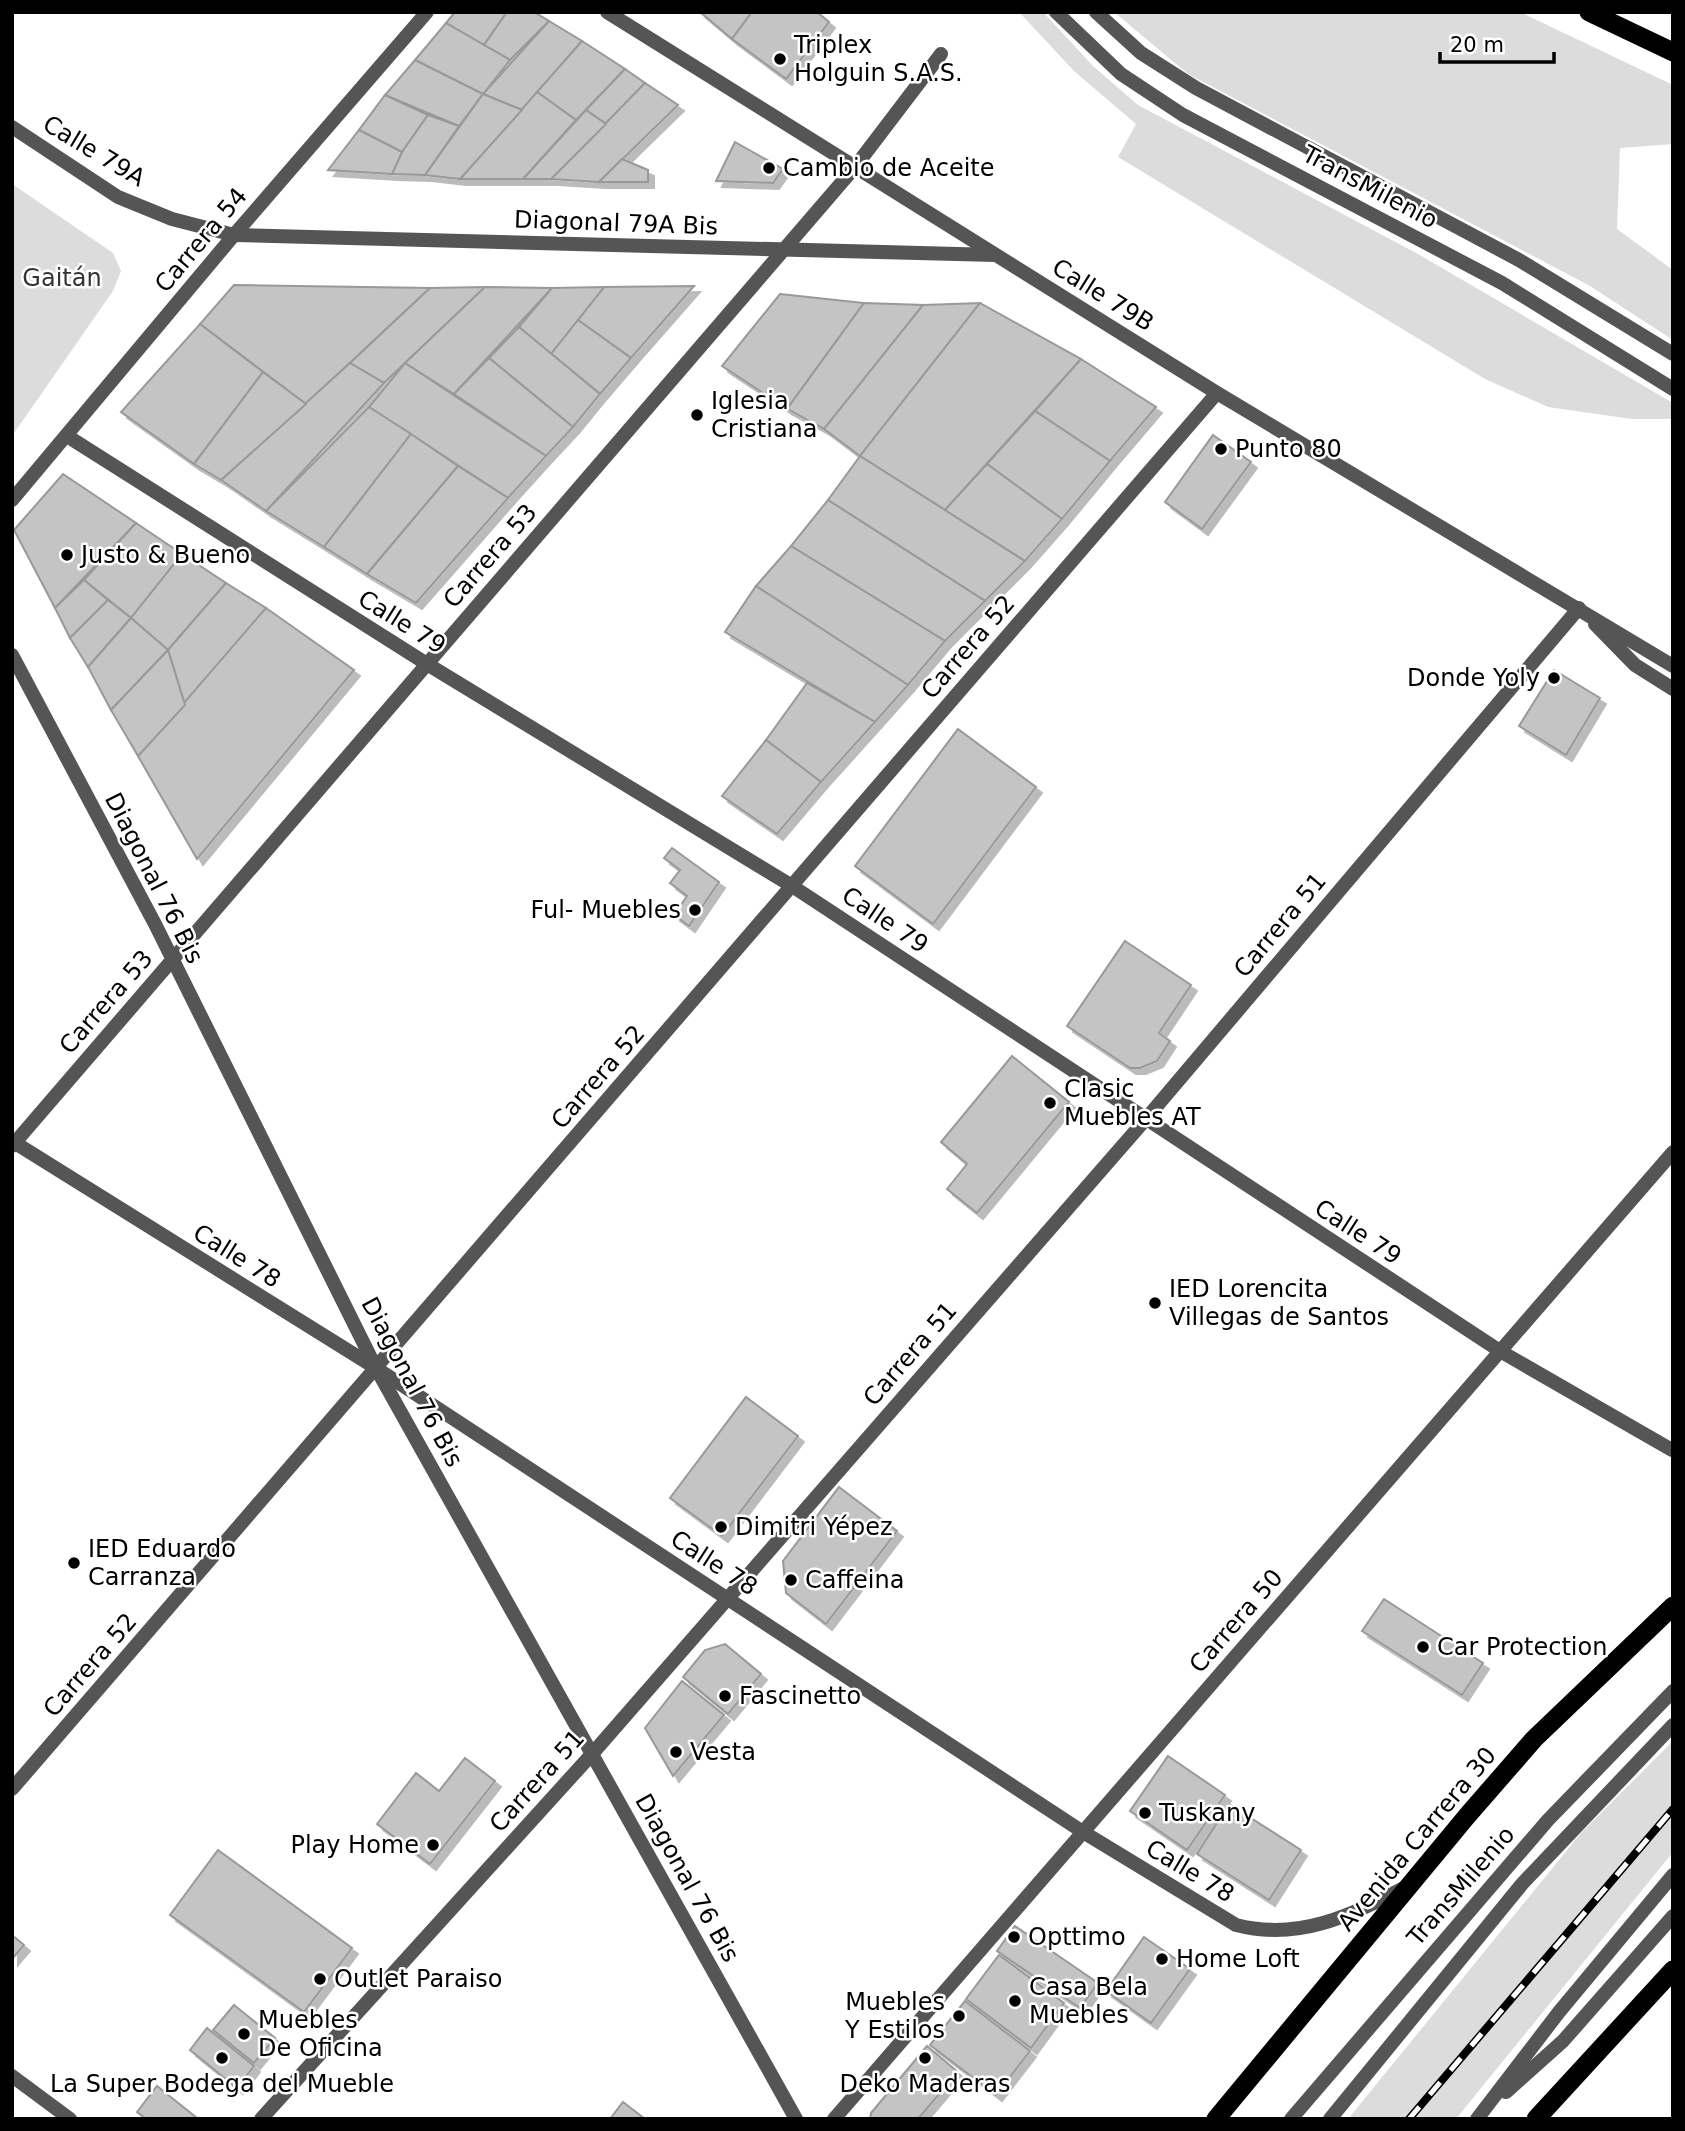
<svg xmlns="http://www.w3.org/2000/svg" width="1685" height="2131" font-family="'DejaVu Sans',sans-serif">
	<defs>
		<filter id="shadow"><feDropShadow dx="6" dy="6" stdDeviation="0" flood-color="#0004"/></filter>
	</defs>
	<rect width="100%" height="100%" fill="#fff"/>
	<g fill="#dcdcdc">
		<path d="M1019 12H1043L1093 66 1138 105 1418 254 1673 403V419H1632L1548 407 1485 379 1118 157 1136 124 1074 71Z"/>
		<path d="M1114 12H1520L1673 85V144L1620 148 1617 229 1673 270V340L1590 286 1188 74Z"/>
		<path d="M12 184 113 253 121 271 113 291 12 436Z"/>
		<path d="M1673 1741V1852L1456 2119H1348L1581 1833Z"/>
	</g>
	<g fill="#c4c4c4" stroke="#999" stroke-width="2" filter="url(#shadow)">
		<path d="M455 12H507L484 45 446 23Z"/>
		<path d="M507 12H534L549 21 510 60 484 45Z"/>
		<path d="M700 12H752L732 39Z"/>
		<path d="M752 12H817L829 22 786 79 732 39Z"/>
		<path d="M549 21 582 41 522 110 483 94Z"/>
		<path d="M446 23 510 60 483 94 415 60Z"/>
		<path d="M582 41 625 69 576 120 537 92Z"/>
		<path d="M415 60 483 94 459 126 385 95Z"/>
		<path d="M625 69 645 83 606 124 586 110Z"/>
		<path d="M645 83 678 105 599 182 551 179Z"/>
		<path d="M537 92 576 120 523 179H460Z"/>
		<path d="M483 94 522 110 460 179 425 175Z"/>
		<path d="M385 95 428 115 402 152 359 130Z"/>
		<path d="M586 110 606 124 551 179H523Z"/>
		<path d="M428 115 459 126 425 175 392 174 402 152Z"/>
		<path d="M359 130 402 152 392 174 328 170Z"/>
		<path d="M735 142 783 169 773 183 716 181Z"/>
		<path d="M622 159 648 170V182H599Z"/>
		<path d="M234 285 430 288 306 404 200 324Z"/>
		<path d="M694 286 631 358 578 320 604 287Z"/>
		<path d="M485 287 384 383 350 363 430 288Z"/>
		<path d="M485 287 552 288 454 394 405 363Z"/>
		<path d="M604 287 551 354 519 327 552 288Z"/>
		<path d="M780 294 864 303 787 409 722 366Z"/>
		<path d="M864 303 923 305 824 429 787 409Z"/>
		<path d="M980 303 860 456 824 429 923 305Z"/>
		<path d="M980 303 1081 359 945 510 860 456Z"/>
		<path d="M578 320 631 358 600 394 551 354Z"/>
		<path d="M200 324 263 372 194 464 121 412Z"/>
		<path d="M519 327 600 394 573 427 489 358Z"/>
		<path d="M489 358 573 427 546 456 454 394Z"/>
		<path d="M1081 359 1156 407 1110 461 1035 411Z"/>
		<path d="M350 363 384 383 266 511 221 480Z"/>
		<path d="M405 363 546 456 508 498 369 407Z"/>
		<path d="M263 372 306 404 221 480 194 464Z"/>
		<path d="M369 407 411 434 324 547 266 511Z"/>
		<path d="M1035 411 1110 461 1062 519 987 464Z"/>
		<path d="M411 434 458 466 367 574 324 547Z"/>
		<path d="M1213 435 1251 462 1202 529 1165 502Z"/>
		<path d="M860 456 945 510 1025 561 985 601 828 500Z"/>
		<path d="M987 464 1062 519 1025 561 945 510Z"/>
		<path d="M458 466 508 498 416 603 367 574Z"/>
		<path d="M63 474 136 523 55 608 14 530Z"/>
		<path d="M828 500 985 601 945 641 791 546Z"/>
		<path d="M136 523 182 554 131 618 84 580Z"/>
		<path d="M791 546 945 641 908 685 756 586Z"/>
		<path d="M182 554 226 583 168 650 131 618Z"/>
		<path d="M84 580 108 600 70 638 55 608Z"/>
		<path d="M226 583 266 608 185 705 168 650Z"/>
		<path d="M756 586 908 685 875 722 725 632Z"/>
		<path d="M108 600 131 618 88 667 70 638Z"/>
		<path d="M266 608 354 670 197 859 138 756Z"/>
		<path d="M131 618 168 650 111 710 88 667Z"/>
		<path d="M168 650 185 705 138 756 111 710Z"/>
		<path d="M1554 670 1600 698 1566 755 1519 726Z"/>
		<path d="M807 683 875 722 821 782 766 740Z"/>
		<path d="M958 729 1036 787 933 924 855 866Z"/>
		<path d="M766 740 821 782 777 834 722 796Z"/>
		<path d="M672 848 719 882 689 926 674 915 687 896 670 883 680 870 664 858Z"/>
		<path d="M1125 941 1191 985 1159 1033 1170 1041 1157 1061 1140 1068H1130L1067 1026Z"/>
		<path d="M1012 1056 1069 1102 977 1213 947 1189 967 1164 941 1142Z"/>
		<path d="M746 1397 798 1436 722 1536 670 1498Z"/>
		<path d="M839 1487 897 1531 826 1624 786 1593 783 1561Z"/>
		<path d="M1384 1599 1483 1663 1462 1695 1362 1631Z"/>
		<path d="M725 1644 761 1674 728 1714 683 1677 705 1650Z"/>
		<path d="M682 1681 724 1715 673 1776 645 1728Z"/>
		<path d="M1168 1756 1225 1795 1187 1850 1130 1811Z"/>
		<path d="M465 1758 495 1781 430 1864 377 1824 416 1773 439 1791Z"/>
		<path d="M1229 1804 1301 1850 1269 1900 1197 1854Z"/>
		<path d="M218 1850 352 1948 304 2012 170 1915Z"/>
		<path d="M1015 1926 1098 1983 1080 2008 997 1951Z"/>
		<path d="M12 1935 24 1945 12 1959Z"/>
		<path d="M1144 1937 1190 1969 1151 2023 1106 1991Z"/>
		<path d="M999 1955 1064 2003 1031 2048 966 1999Z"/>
		<path d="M965 2001 1030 2051 996 2095 930 2045Z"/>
		<path d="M234 2005 275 2038 254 2063 213 2030Z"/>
		<path d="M207 2028 254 2066 237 2088 190 2050Z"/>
		<path d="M927 2046 958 2072 918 2119H870L871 2113Z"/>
		<path d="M157 2086 197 2118V2119H146L137 2112Z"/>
		<path d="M623 2102 645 2119H610Z"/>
	</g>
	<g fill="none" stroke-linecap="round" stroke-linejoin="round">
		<g stroke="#555" stroke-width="14">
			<path d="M1056 12 1121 74 1183 115 1502 283 1673 389"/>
			<path d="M1096 12 1141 53 1196 88 1519 260 1673 354"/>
			<path d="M1506 2092 1563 2041 1673 1916"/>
			<path d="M1291 2119 1548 1820 1673 1691"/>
			<path d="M1330 2119 1522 1884 1673 1725"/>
			<path d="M1477 2119 1559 2012 1673 1875"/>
		</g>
		<g stroke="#555" stroke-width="14">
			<path d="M607 12 1217 393 1673 666"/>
			<path d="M12 127 118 197 172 219 234 235 995 255"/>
			<path d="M67 436 427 664 792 886 1500 1351 1672 1450"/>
			<path d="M12 500 234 235 427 12"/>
			<path d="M1595 624 1635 665 1673 689"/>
			<path d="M12 1146 855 167 941 54"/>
			<path d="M376 1368 1083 1832 1236 1925C1299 1941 1349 1916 1404 1888"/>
			<path d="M12 1789 1217 393"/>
			<path d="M12 2076 70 2119"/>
			<path d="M261 2119 592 1754 1145 1120 1579 608"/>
			<path d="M834 2119 1673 1152"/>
		</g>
		<g stroke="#555" stroke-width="14">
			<path d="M12 655 155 924 376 1368 796 2119"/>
			<path d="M12 1141 376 1368"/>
		</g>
		<g stroke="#000" stroke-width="19">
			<path d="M1589 12 1673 52"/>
			<path d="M1216 2119 1467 1816 1534 1739 1673 1606"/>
			<path d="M1536 2119 1673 1970"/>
		</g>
		<defs>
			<path id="rail" d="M1409 2119 1673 1809"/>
		</defs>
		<use href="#rail" stroke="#000" stroke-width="8"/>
		<use href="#rail" stroke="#fff" stroke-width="5" stroke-dasharray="16" stroke-linecap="butt"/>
	</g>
	<g fill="#000" stroke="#fff" stroke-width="2.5">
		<circle cx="780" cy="59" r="7"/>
		<circle cx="769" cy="168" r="7"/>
		<circle cx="697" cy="415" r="7"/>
		<circle cx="1221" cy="449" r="7"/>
		<circle cx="67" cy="555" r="7"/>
		<circle cx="1554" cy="678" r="7"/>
		<circle cx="695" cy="910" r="7"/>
		<circle cx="1050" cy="1103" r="7"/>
		<circle cx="1155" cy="1303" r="7"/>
		<circle cx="721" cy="1527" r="7"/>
		<circle cx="74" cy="1563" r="7"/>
		<circle cx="791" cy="1580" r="7"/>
		<circle cx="1423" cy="1647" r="7"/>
		<circle cx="725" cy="1696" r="7"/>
		<circle cx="676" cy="1752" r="7"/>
		<circle cx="1145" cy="1813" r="7"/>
		<circle cx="433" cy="1845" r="7"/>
		<circle cx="1014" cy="1937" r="7"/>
		<circle cx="1162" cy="1959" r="7"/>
		<circle cx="320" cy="1979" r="7"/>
		<circle cx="1015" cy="2001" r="7"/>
		<circle cx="959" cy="2016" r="7"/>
		<circle cx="244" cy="2034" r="7"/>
		<circle cx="222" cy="2058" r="7"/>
		<circle cx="925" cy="2058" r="7"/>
	</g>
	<g text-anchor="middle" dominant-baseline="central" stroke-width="5" stroke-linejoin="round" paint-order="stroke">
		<g font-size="24" fill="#000" stroke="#fff" text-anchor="start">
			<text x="794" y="45">Triplex<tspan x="794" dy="28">Holguin S.A.S.</tspan></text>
			<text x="783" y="168">Cambio de Aceite</text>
			<text x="711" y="401">Iglesia<tspan x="711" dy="28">Cristiana</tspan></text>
			<text x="1235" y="449">Punto 80</text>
			<text x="81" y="555">Justo &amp; Bueno</text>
			<text x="1540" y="678" text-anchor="end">Donde Yoly</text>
			<text x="681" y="910" text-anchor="end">Ful- Muebles</text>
			<text x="1064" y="1089">Clasic<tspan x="1064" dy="28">Muebles AT</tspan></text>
			<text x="1169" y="1289">IED Lorencita<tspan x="1169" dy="28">Villegas de Santos</tspan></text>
			<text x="735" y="1527">Dimitri Yépez</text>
			<text x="88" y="1549">IED Eduardo<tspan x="88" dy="28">Carranza</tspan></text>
			<text x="805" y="1580">Caffeina</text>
			<text x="1437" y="1647">Car Protection</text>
			<text x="739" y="1696">Fascinetto</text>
			<text x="690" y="1752">Vesta</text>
			<text x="1159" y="1813">Tuskany</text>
			<text x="419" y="1845" text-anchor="end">Play Home</text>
			<text x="1028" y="1937">Opttimo</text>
			<text x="1176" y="1959">Home Loft</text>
			<text x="334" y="1979">Outlet Paraiso</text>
			<text x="1029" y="1987">Casa Bela<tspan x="1029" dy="28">Muebles</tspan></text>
			<text x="945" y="2002" text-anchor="end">Muebles<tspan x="945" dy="28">Y Estilos</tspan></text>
			<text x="258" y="2020">Muebles<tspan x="258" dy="28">De Oficina</tspan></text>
			<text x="222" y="2084" text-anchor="middle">La Super Bodega del Mueble</text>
			<text x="925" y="2084" text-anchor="middle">Deko Maderas</text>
		</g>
		<g font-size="24" fill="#000" stroke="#fff">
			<text transform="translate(94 151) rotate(31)">Calle 79A</text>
			<text transform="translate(1370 187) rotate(28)">TransMilenio</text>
			<text transform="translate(616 223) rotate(2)">Diagonal 79A Bis</text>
			<text transform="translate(201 240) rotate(-50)">Carrera 54</text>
			<text transform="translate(1103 295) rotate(32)">Calle 79B</text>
			<text transform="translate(490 556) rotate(-49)">Carrera 53</text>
			<text transform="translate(402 622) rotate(32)">Calle 79</text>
			<text transform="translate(968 647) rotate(-49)">Carrera 52</text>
			<text transform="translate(154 878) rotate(63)">Diagonal 76 Bis</text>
			<text transform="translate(885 920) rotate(34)">Calle 79</text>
			<text transform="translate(1280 925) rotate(-50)">Carrera 51</text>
			<text transform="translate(106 1002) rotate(-49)">Carrera 53</text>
			<text transform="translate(598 1077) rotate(-49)">Carrera 52</text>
			<text transform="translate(1358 1232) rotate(33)">Calle 79</text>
			<text transform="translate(237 1256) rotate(32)">Calle 78</text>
			<text transform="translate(910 1354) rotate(-49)">Carrera 51</text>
			<text transform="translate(412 1382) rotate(62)">Diagonal 76 Bis</text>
			<text transform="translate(714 1563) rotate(33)">Calle 78</text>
			<text transform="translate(1236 1621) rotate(-49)">Carrera 50</text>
			<text transform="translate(90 1665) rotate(-49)">Carrera 52</text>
			<text transform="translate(537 1781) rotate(-48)">Carrera 51</text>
			<text transform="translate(1417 1839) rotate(-50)">Avenida Carrera 30</text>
			<text transform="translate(1190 1871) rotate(31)">Calle 78</text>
			<text transform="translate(687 1878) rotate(61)">Diagonal 76 Bis</text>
			<text transform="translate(1461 1886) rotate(-49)">TransMilenio</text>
		</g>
		<g font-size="24" fill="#333" stroke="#fff">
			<text x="62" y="278">Gaitán</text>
		</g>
	</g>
	<rect width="1685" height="2131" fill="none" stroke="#000000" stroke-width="28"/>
	<path d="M1440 52v10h114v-10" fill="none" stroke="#000000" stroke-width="3.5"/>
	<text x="1450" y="52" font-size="21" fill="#000000" stroke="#ffffff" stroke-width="5" paint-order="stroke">20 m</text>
</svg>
